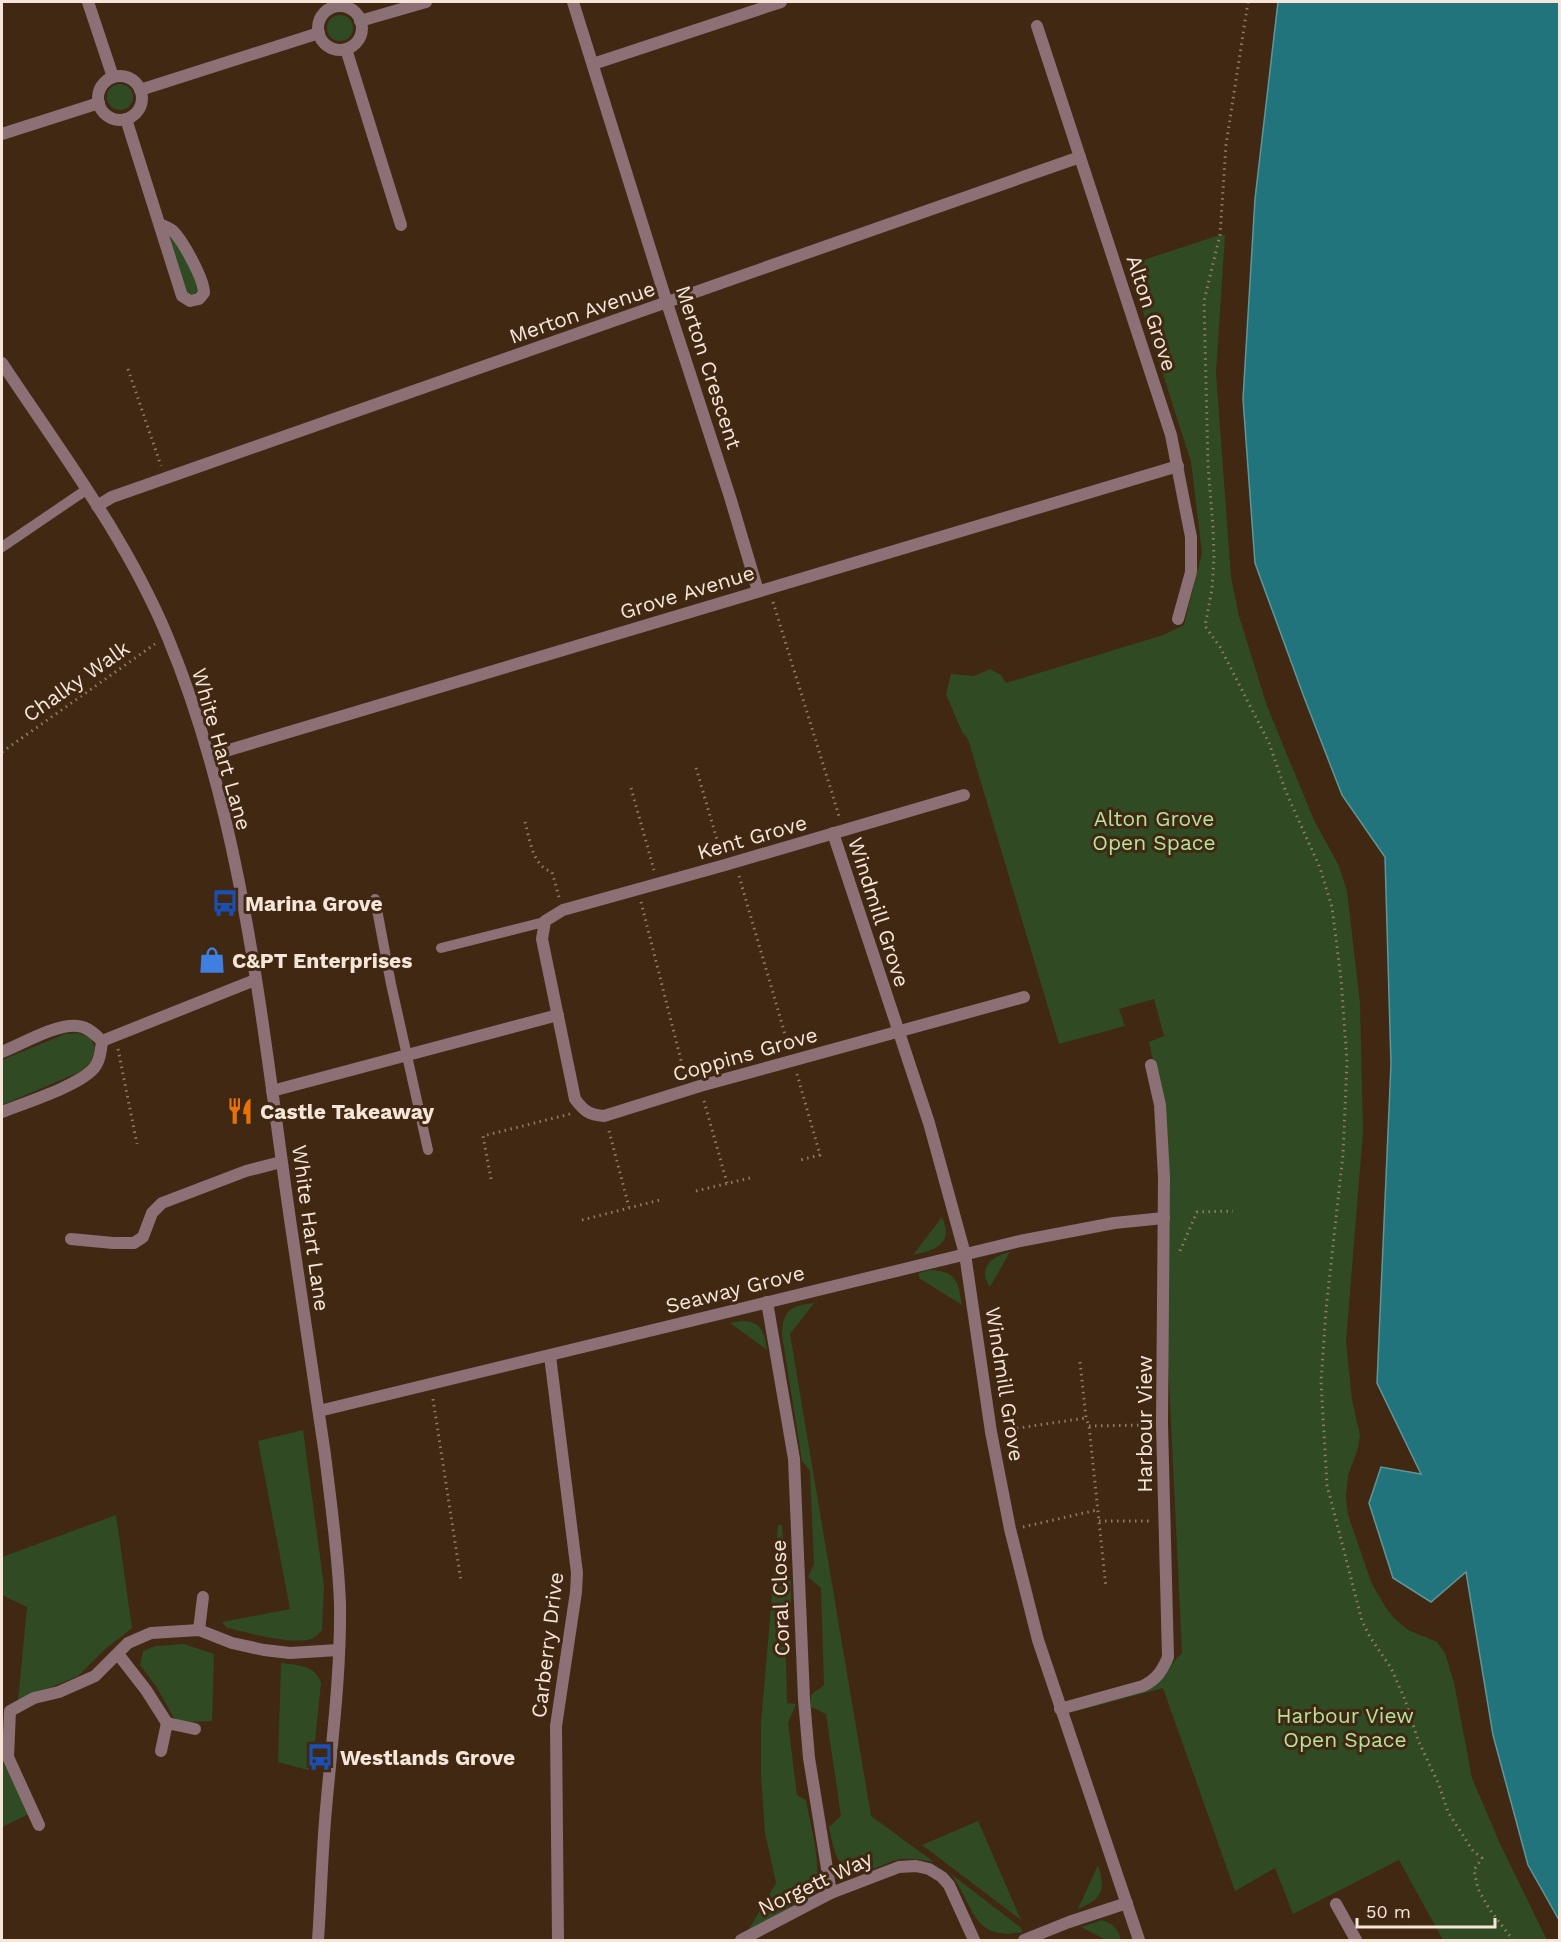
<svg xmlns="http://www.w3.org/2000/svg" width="1561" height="1942" font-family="'Work Sans',sans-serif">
	<rect width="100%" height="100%" fill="#402813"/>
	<g fill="#304a24">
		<circle cx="340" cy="28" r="13"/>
		<circle cx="120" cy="97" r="13"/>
		<path d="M169 231 200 282C200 289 198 292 193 295L186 293 165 233Z"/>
		<path d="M1220 235H1225L1216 373 1231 577 1239 616 1267 706 1314 820 1339 866 1347 891 1360 1003 1363 1131 1346 1342 1352 1400 1360 1435 1358 1448 1348 1476 1346 1497 1348 1515 1372 1584 1386 1608 1394 1618 1408 1630 1437 1642 1445 1653 1454 1683 1472 1778 1501 1846 1547 1940H1443L1399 1860 1293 1914 1275 1868 1235 1891 1163 1688 1073 1712 1160 1676 1182 1653 1154 1065 1149 1042 1164 1036 1154 999 1119 1009 1125 1026 1059 1044 968 739 962 732 946 694 951 674 974 676 990 669 1001 675 1006 683 1163 635 1184 625 1202 553 1191 462 1128 265Z"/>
		<path d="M78 1033 91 1038 95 1048 91 1062 80 1072 2 1105V1060L65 1034Z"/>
		<path d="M942 1217C954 1244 936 1250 913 1255Z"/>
		<path d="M1010 1252 990 1287C977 1268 992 1256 1010 1252Z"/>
		<path d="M930 1270C957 1271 958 1282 962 1305L919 1278V1273Z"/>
		<path d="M814 1303 790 1334 871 1816 934 1862C921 1860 909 1857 896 1860 886 1863 876 1869 865 1871 837 1878 833 1846 829 1827L841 1816 826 1714 811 1707V1695L824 1685 821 1588 808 1577 814 1564 810 1471 802 1461 782 1335C783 1310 790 1306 814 1303Z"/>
		<path d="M741 1321C762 1321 764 1332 767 1350L730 1323Z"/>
		<path d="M303 1430 324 1586 322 1630C319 1633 315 1638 311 1639 291 1645 247 1632 227 1628L222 1622 290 1609 258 1441Z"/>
		<path d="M116 1515 132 1628 104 1650 78 1676 18 1701 27 1607 2 1595V1557Z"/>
		<path d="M778 1525H782L785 1576 791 1581V1612L785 1613 787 1703 796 1704 788 1723 797 1795 806 1800C812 1833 823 1867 814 1900L746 1934 776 1883 765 1833 761 1776V1723Z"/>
		<path d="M184 1644 214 1654 212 1721 184 1722 174 1718 156 1686 140 1665 143 1651 156 1646Z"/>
		<path d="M281 1663C297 1665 316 1665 321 1683L312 1771 278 1762Z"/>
		<path d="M2 1759 29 1814 2 1827Z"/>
		<path d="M978 1821 1021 1920 922 1845Z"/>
		<path d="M1098 1865C1106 1891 1103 1898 1078 1909Z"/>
		<path d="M951 1874 1020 1927 1023 1932C971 1942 974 1904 951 1874Z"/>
		<path d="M1102 1920C1114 1924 1118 1929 1121 1940H1106L1081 1927Z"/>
	</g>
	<path fill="#21737c" stroke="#619698" stroke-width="1.5" d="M1278 2H1559V1920L1528 1865 1493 1735 1466 1572 1431 1602 1393 1578 1369 1503 1381 1467 1421 1474 1377 1383 1391 1064 1385 857 1342 795 1304 697 1255 563 1243 399 1255 199Z"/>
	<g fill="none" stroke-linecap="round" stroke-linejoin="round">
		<g stroke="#907c6a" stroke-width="3" stroke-dasharray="1.5 4.5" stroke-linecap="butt">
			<path d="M1248 2 1226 145 1220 235 1204 301 1208 465 1213 527 1214 558 1212 589 1205 626 1220 647 1269 743 1286 792 1320 868 1332 907 1341 979 1347 1062 1343 1154 1326 1310 1321 1382 1327 1485 1362 1621 1370 1637 1391 1668 1405 1700 1418 1740 1439 1785 1448 1812 1473 1851 1482 1858 1474 1870 1478 1889 1490 1910 1513 1940"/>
			<path d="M128 369 161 466"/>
			<path d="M773 602 839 816"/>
			<path d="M2 752 155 644"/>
			<path d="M696 768 721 853"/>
			<path d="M631 788 654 870"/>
			<path d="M525 822C530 839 532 866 552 872L559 897"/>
			<path d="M739 876 789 1048"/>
			<path d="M641 902 685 1076"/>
			<path d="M118 1049 137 1144"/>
			<path d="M797 1074 820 1155 800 1160"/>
			<path d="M704 1101 727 1183"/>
			<path d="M609 1131 629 1207"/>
			<path d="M491 1179 483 1136 570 1114"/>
			<path d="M696 1191 754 1177"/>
			<path d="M582 1220 660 1200"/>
			<path d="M1180 1251 1197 1212 1233 1211"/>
			<path d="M1080 1362 1086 1418 1089 1426 1106 1588"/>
			<path d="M433 1399 461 1581"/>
			<path d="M1089 1426 1148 1425"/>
			<path d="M1005 1430 1086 1418"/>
			<path d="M1099 1521H1150"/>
			<path d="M1023 1527 1097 1510"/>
		</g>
		<g stroke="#8b7075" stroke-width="10">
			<path d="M2 547 86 490"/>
			<path d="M375 899 391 984 428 1150"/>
			<path d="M441 948 544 922"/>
		</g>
		<g stroke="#8b7075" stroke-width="12">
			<path d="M88 2 113 77"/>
			<path d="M573 2 667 303 730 497 758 591"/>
			<circle cx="340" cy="28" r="22"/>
			<path d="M360 21 426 2"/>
			<path d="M1037 26 1171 435 1191 537V572L1178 619"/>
			<path d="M346 49 401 225"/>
			<path d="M593 64 781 2"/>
			<circle cx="120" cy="98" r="22"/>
			<path d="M140 90 319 33"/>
			<path d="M126 119 182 296 190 301 199 299 204 293C204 279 183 241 173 231 170 228 164 226 160 224"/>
			<path d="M2 134 99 103"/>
			<path d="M97 506 112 497 1080 157"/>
			<path d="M209 756 1178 466"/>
			<path d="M964 795 725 865 563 910 545 921 542 939 575 1099C584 1111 589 1115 604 1116L700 1086 1024 997"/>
			<path d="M833 833 929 1123 965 1254 991 1432 1010 1529 1038 1640 1139 1940"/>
			<path d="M102 1041 255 980"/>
			<path d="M2 1052C22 1044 57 1023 78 1026 88 1027 96 1035 102 1041 101 1050 100 1061 94 1068 79 1086 24 1103 2 1112"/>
			<path d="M272 1091 558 1015"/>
			<path d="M71 1239 113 1243H134L143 1237 152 1213 162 1203 246 1171 281 1162"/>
			<path d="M767 1302 794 1459 804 1699 809 1758 831 1893"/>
			<path d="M550 1356 577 1573 576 1592 556 1726 558 1940"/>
			<path d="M319 1411 1020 1241 1114 1223 1164 1218"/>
			<path d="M199 1630 203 1597"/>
			<path d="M118 1654 146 1690 167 1723"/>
			<path d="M1060 1709 1143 1686C1157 1679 1162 1671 1168 1657L1162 1424 1164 1177 1160 1105 1151 1065"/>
			<path d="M161 1751 167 1723 195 1729"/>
			<path d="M39 1825 8 1757 10 1711 34 1698 59 1692 95 1676 128 1643 151 1633 199 1630 232 1643 264 1650 290 1653 338 1650"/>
			<path d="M1336 1904 1356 1940"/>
			<path d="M741 1940 831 1893 899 1867 916 1866 929 1869 942 1877 949 1885 974 1940"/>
			<path d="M1024 1940 1069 1922 1127 1903"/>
		</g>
		<path stroke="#8b7075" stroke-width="12" d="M2 363C61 452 127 539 168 638 245 824 262 1029 291 1226 302 1303 314 1379 325 1455 331 1504 338 1553 340 1603 341 1672 332 1740 326 1809 322 1852 321 1897 318 1940"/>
	</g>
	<defs>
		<symbol id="bus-bare" viewBox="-9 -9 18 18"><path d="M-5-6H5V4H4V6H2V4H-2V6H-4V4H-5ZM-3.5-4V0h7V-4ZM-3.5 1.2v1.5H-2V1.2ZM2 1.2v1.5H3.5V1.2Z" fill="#1a4fb4" stroke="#402813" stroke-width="2.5" paint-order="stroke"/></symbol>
		<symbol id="shop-bare" viewBox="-9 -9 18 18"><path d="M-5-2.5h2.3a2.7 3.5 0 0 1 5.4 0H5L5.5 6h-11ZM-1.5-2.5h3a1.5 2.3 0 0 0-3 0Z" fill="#3f7fe0" stroke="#402813" stroke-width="2.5" paint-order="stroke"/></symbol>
		<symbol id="restaurant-bare" viewBox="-9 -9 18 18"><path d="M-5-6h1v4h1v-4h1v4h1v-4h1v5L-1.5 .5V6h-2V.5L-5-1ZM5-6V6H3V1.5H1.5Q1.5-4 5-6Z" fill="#e8710a" stroke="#402813" stroke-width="2.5" paint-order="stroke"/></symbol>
	</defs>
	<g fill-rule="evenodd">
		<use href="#bus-bare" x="206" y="884" width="38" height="38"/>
		<use href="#shop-bare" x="193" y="941" width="38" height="38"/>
		<use href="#restaurant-bare" x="221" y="1092" width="38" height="38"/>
		<use href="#bus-bare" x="301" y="1738" width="38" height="38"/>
	</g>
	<g text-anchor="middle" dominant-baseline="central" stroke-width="6" stroke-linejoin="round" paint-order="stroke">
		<g font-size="21" fill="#f6e6d9" stroke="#402813">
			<text transform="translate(582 312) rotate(-19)">Merton Avenue</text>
			<text transform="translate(1152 313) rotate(72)">Alton Grove</text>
			<text transform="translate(709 367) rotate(72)">Merton Crescent</text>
			<text transform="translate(687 592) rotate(-17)">Grove Avenue</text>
			<text transform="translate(76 681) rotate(-35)">Chalky Walk</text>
			<text transform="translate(222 749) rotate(74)">White Hart Lane</text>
			<text transform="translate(752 837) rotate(-16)">Kent Grove</text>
			<text transform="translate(879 912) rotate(72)">Windmill Grove</text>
			<text transform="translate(745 1054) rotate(-16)">Coppins Grove</text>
			<text transform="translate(311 1228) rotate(82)">White Hart Lane</text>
			<text transform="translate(735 1289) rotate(-14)">Seaway Grove</text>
			<text transform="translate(1005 1384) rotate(81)">Windmill Grove</text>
			<text transform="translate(1144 1424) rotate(-90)">Harbour View</text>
			<text transform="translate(780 1598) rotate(-92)">Coral Close</text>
			<text transform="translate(547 1645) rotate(-83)">Carberry Drive</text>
			<text transform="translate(815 1883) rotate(-25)">Norgett Way</text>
		</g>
		<g font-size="21" fill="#b3e49d" stroke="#402813">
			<text x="1154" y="818">Alton Grove<tspan x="1154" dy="24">Open Space</tspan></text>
			<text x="1345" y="1715">Harbour View<tspan x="1345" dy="24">Open Space</tspan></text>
		</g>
		<g font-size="21" font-weight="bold" fill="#f6e6d9" stroke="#402813" text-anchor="start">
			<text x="245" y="903">Marina Grove</text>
			<text x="232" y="960">C&amp;PT Enterprises</text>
			<text x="260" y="1111">Castle Takeaway</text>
			<text x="340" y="1757">Westlands Grove</text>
		</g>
	</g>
	<rect width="1561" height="1942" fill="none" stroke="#f6e6d9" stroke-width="6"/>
	<path d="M1357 1918v9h138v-9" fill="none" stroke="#f6e6d9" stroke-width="3"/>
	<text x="1366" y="1918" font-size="18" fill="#f6e6d9" stroke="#402813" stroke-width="4.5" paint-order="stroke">50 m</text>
</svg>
